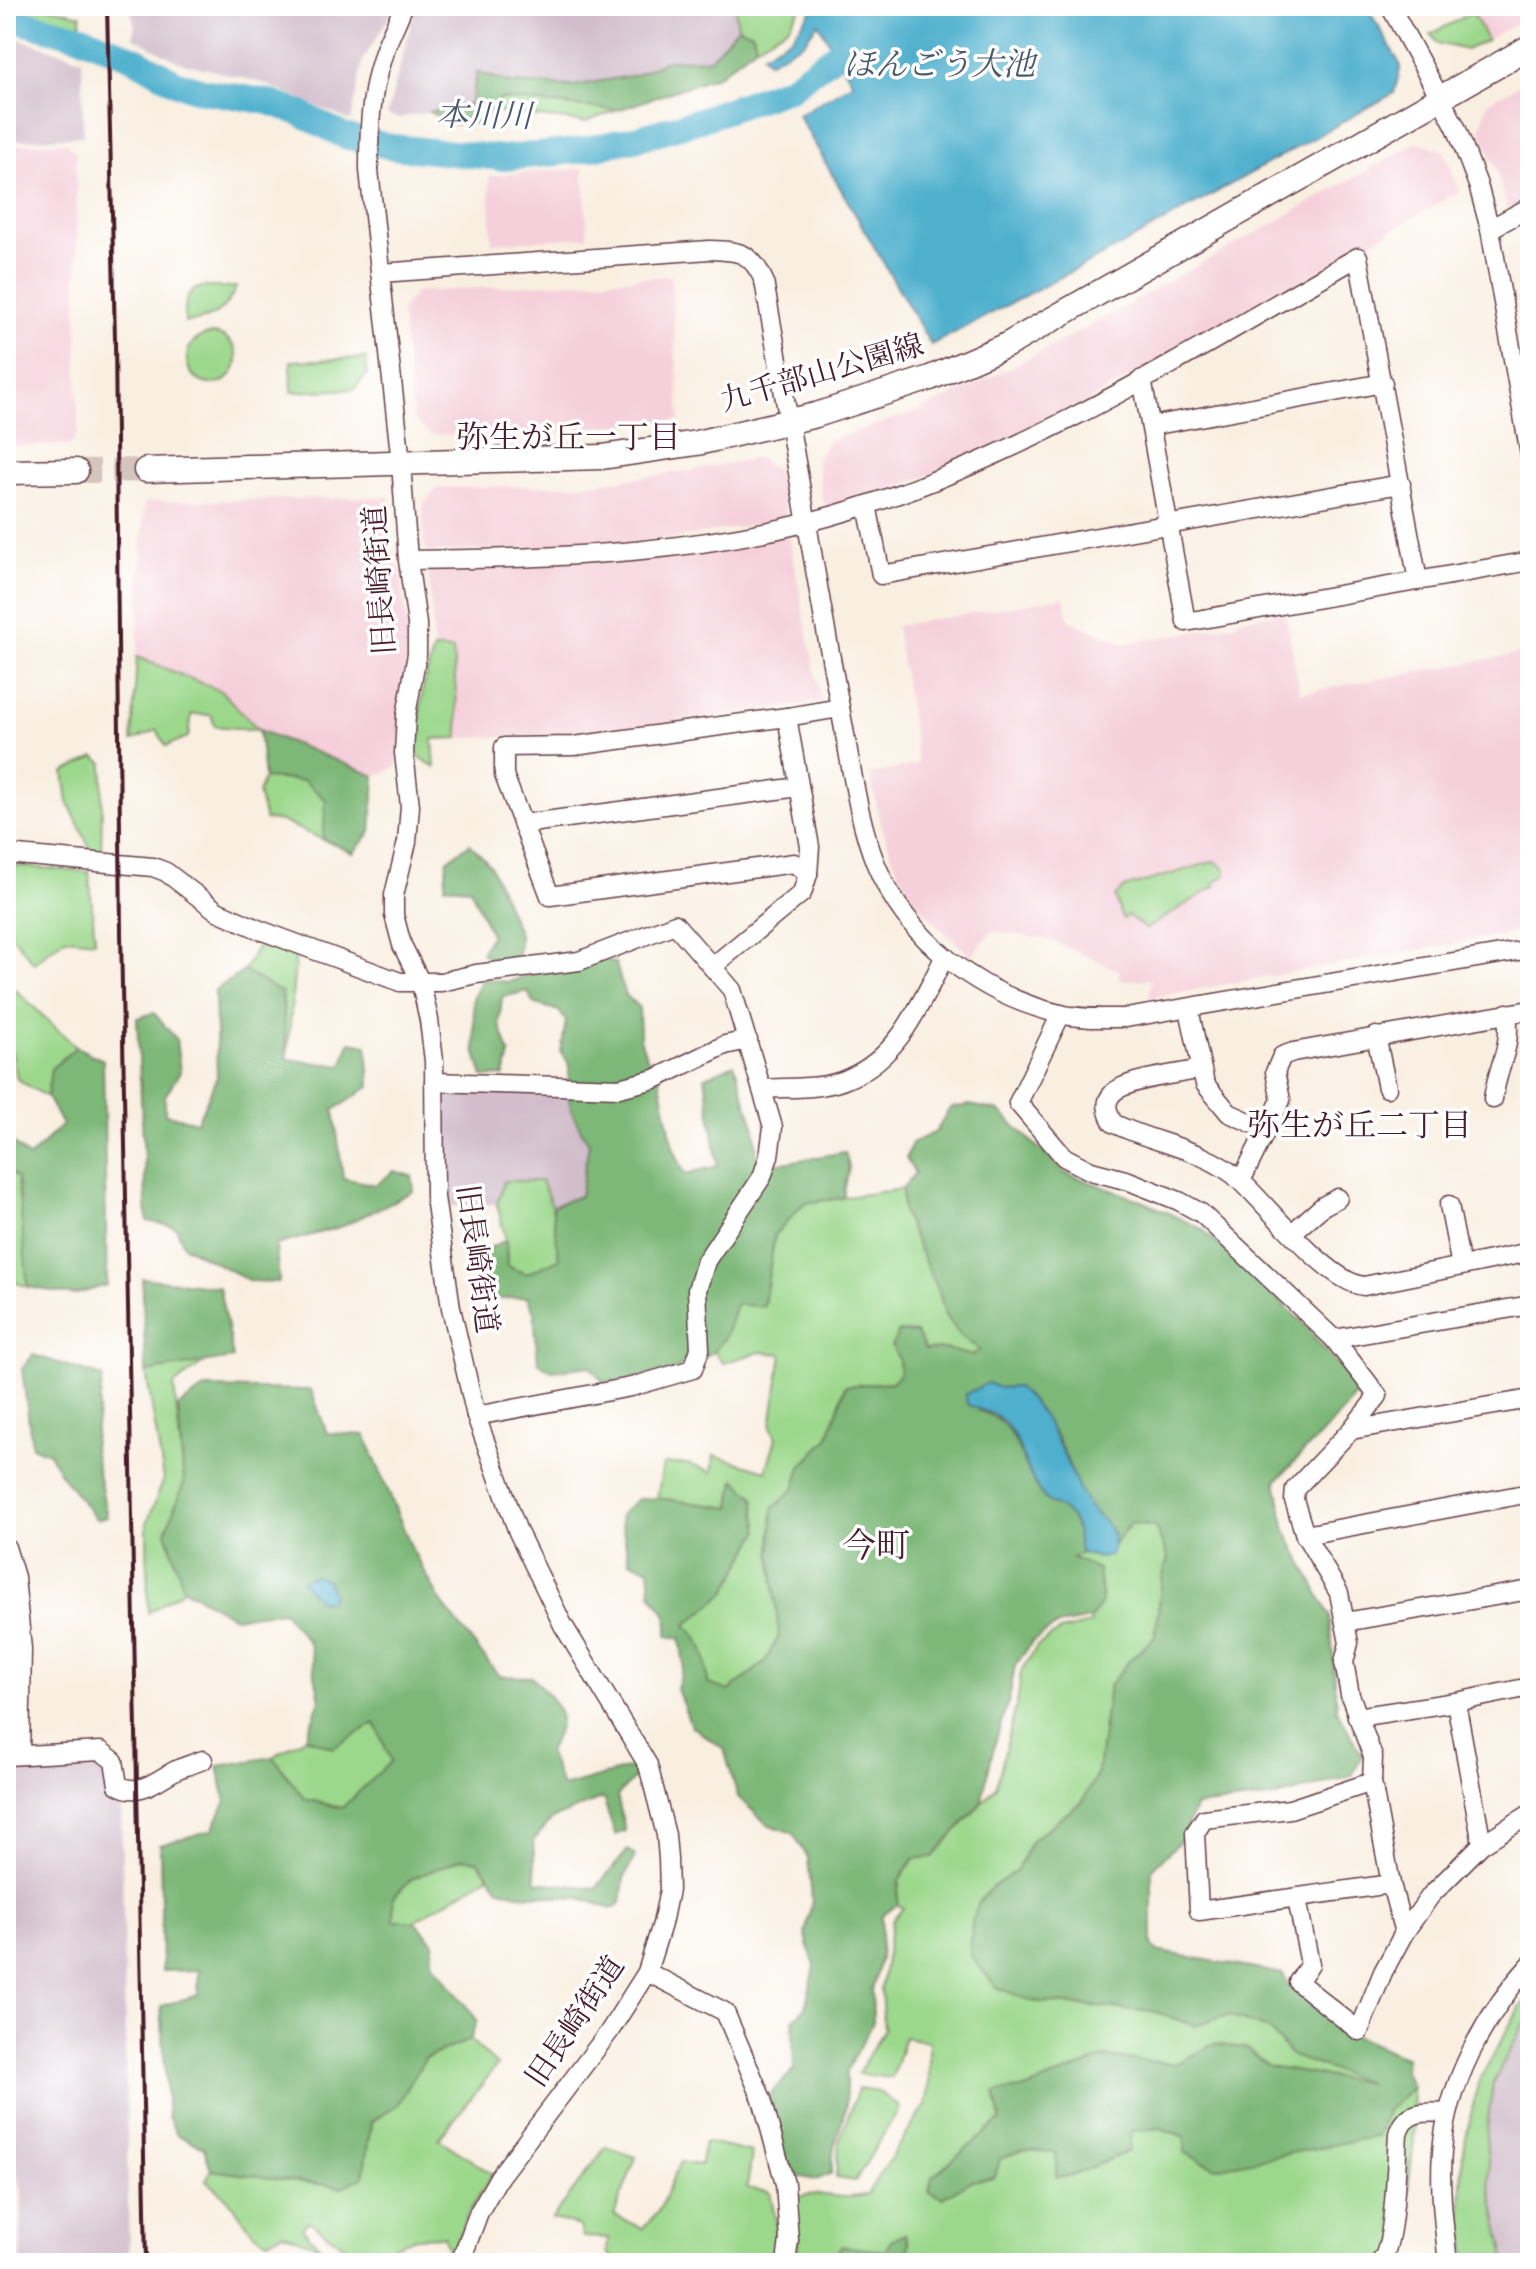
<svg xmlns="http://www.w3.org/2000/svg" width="1536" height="2269" font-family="'IM FELL DW Pica','Noto Serif JP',serif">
	<rect width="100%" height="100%" fill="#fff"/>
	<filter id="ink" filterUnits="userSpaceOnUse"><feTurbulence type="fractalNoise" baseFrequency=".0125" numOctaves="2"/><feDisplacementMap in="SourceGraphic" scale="16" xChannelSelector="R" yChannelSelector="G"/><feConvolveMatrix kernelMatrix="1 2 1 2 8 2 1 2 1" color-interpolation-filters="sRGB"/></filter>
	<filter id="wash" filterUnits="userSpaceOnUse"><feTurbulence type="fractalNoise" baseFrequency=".006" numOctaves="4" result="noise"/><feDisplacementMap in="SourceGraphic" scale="32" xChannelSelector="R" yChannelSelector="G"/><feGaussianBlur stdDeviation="1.8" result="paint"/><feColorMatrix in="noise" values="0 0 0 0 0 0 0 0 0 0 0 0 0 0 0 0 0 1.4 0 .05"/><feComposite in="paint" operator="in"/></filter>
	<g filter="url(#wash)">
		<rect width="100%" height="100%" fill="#f9efe1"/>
		<g fill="#f5cfda">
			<path d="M1470 6H1530V16L1487 40Z"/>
			<path d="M1530 79V201L1511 212 1507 209 1497 172 1480 128 1488 102Z"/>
			<path d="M65 142 76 153 78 433 71 445 6 446V146Z"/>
			<path d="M1418 142 1444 151 1459 192 1090 400 938 472 869 497 830 507 823 503 816 460 830 440 915 412 965 390 1059 343Z"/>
			<path d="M583 168 588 237 492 243 489 176Z"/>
			<path d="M671 276 680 420 537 432 431 435 414 420 401 310 417 292Z"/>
			<path d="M758 458 778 471 785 515 781 520 635 545 430 552 424 545 423 504 438 488 581 485 683 472Z"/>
			<path d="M390 497 391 548 400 571 408 633 409 663 397 767 375 776 259 730 221 691 137 657 144 502Z"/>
			<path d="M784 533 789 537 821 702 577 736 459 738 453 650 434 649 428 567Z"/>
			<path d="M1064 597 1069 620 1123 644 1237 624V620L1285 611 1300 693 1530 652V930L1149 998 1151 979 1119 981V971L1051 940 992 931 971 956 938 926 912 897 896 866 880 822 870 775 918 764 896 626Z"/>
		</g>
		<g fill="#d1bdcb">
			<path d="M129 6H393L389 17 363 60 351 121 263 83 179 62 133 37 135 25Z"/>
			<path d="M416 6H735L738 27 710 59 667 60 636 75 573 86 511 83 478 72 471 104 399 118 387 115Z"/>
			<path d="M6 35 82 59 83 136 6 141Z"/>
			<path d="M441 1086 566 1090 574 1121 589 1143 580 1196 552 1206 541 1181H504L497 1204 441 1207Z"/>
			<path d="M97 1754 111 1762 112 1790 121 1797 129 2263H20L22 2197 6 2126V1762Z"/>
			<path d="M1530 2018V2263H1506L1490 2185 1486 2135 1493 2083 1522 2027Z"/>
		</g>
		<g fill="#9cd88c" stroke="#737c5c" stroke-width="2">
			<path d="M6 6H44L81 15 80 27Z"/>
			<path d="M735 6H802L788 27 756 46 753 33 738 27Z"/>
			<path d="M1473 12 1487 40 1466 50 1437 43 1431 34Z"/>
			<path d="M500 99 618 110 585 122 491 112Z"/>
			<path d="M202 287H236C226 311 211 321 185 322 185 306 183 291 202 287Z"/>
			<circle cx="212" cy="359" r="25"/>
			<path d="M366 358 367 375 354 389 292 392 291 361Z"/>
			<path d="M434 649 453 650 459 738 433 739 435 768 415 753 423 687Z"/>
			<path d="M137 657 221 691 259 730 215 726 211 715 192 714 188 737 166 746 157 730 132 741Z"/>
			<path d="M95 757 103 763 101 853 91 851 68 802 64 772Z"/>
			<path d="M315 767 340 782 353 853 281 821 265 820 258 793 264 778Z"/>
			<path d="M1215 861 1224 868 1226 875 1214 883 1215 886 1146 929 1127 915 1124 919 1122 918 1115 897 1124 888Z"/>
			<path d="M6 865 89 872 95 941 65 938 34 963 6 928Z"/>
			<path d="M262 938 296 951 287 1059 282 993 244 971Z"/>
			<path d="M6 981 76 1047 51 1069 47 1097 17 1079 12 1052 6 1047Z"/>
			<path d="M6 1170 17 1178 28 1287 6 1279Z"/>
			<path d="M504 1181H541L552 1206 559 1259 526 1274 507 1266 506 1240 497 1204Z"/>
			<path d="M902 1189 903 1212 941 1298 945 1315 961 1336 981 1350 972 1356 946 1349 925 1350 892 1346 899 1359 900 1374 892 1382 845 1386 828 1438 801 1467 794 1489 773 1509 771 1552 779 1636 764 1663 729 1691 708 1684C706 1657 706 1645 685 1625L726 1592 735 1481 731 1508 657 1498 663 1464H687L712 1472 714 1455 766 1471 776 1438 771 1426 782 1354 760 1352 723 1363 714 1351 725 1337 736 1303 764 1306 775 1234 804 1203Z"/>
			<path d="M206 1361 174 1385 184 1483 166 1531 184 1589 148 1613 147 1523 164 1479 146 1372Z"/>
			<path d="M1131 1523 1155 1527 1168 1557 1162 1579 1155 1637 1129 1661 1109 1686 1098 1772 1083 1801 1032 1840 1016 1871 991 1888 1031 2001 1157 2012 1195 2026 1228 2015 1268 2029 1293 2056 1405 2071C1432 2135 1392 2198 1410 2263H798L796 2198C819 2188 842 2203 867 2194L926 2105 929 2087V2042L905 2037 892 2078 858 2074 884 2029 881 1990 892 1921 903 1908 897 1905 899 1881 914 1859 960 1827 996 1787 1018 1698 1021 1672 1037 1646 1060 1631 1091 1624 1090 1619 1102 1601 1072 1558 1081 1553 1100 1558 1110 1556 1115 1543Z"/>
			<path d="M375 1723 392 1761 342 1808 305 1799 273 1757 306 1737 333 1748Z"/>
			<path d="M463 1858 478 1861 489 1876 414 1921H394L392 1898 411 1879Z"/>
			<path d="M1530 1996V2018L1522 2027 1493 2083 1486 2135 1490 2185 1506 2263H1468L1461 2219 1463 2151 1478 2083 1519 2008Z"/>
			<path d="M470 2040 497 2065 439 2139 492 2174 465 2219 451 2263 444 2236 415 2237 363 2260 309 2221 302 2228 335 2263H330L313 2244 282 2233 268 2241 253 2232 227 2198 206 2180 211 2170 342 2187 363 2177 371 2122 398 2104 425 2058Z"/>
			<path d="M858 2089 879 2092 900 2107 855 2181 836 2178 839 2141Z"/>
			<path d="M705 2142 752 2153 747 2188 770 2192 776 2221 774 2250 756 2263H616L607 2252 608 2238 583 2237 580 2226 552 2219 606 2147 636 2157 614 2215 643 2229 659 2210 680 2162 700 2165Z"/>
		</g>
		<g fill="#7db878" stroke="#646c52" stroke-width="2">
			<path d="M738 27 753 33 756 46 717 76 618 110 500 99 482 123 453 124 429 112 471 104 477 72 511 83 573 86 636 75 667 60 710 59Z"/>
			<path d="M259 730 375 776 371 832 353 853 323 839 326 800 304 781 264 778Z"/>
			<path d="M470 844 490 865 519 934 518 955 500 962 481 953 491 935 470 888 445 886 447 860Z"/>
			<path d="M602 958 616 964 624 993 639 1008 640 1039 646 1056 658 1071 673 1147 685 1174 718 1166 705 1077 734 1064 755 1129 757 1162 784 1163 845 1152 849 1167 843 1198 804 1203 775 1234 763 1307 736 1304C731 1319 728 1337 716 1349 696 1369 630 1381 603 1382L590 1366 551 1371 538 1362 534 1312 527 1297 483 1300 471 1295 477 1254 506 1240 507 1266 526 1274 559 1259 552 1206 580 1196 589 1143C570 1115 565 1099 570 1065L561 1052 566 1021 559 1011 533 1003 528 991 502 997 499 1023 510 1055 504 1076 483 1077 475 1050 473 997 483 979 509 982 531 974Z"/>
			<path d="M244 971 282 993 287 1059 342 1066 350 1042 367 1045 370 1086 334 1110 343 1178 376 1185 394 1171 412 1176 414 1191 343 1226 276 1245 279 1282 250 1281 184 1246 176 1227 147 1221 137 1018 154 1013 176 1039 180 1072 165 1096V1114L197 1122 217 1077 215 990Z"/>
			<path d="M76 1047 103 1060 107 1285 74 1295 28 1287 17 1178 6 1170V1136L29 1158 62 1125 47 1097 51 1069Z"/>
			<path d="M970 1105 999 1111 1065 1173 1145 1202 1202 1229 1302 1322 1358 1390 1345 1409 1276 1481 1286 1531 1330 1616 1337 1710 1362 1755 1352 1776 1277 1797 1196 1806 1181 1840 1152 1869V1944L1156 1951 1283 1974 1289 1987 1350 2034 1406 2058 1405 2071 1412 2088 1388 2109 1377 2136 1215 2168 1185 2153V2137L1161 2128 1131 2131 1129 2151 1074 2175 1056 2177V2152L1022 2150 1000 2159 995 2177 971 2181 942 2198 929 2191 932 2177 1001 2120 995 2092 1028 2088 1104 2057 1175 2064 1214 2044 1245 2048 1269 2067 1368 2083 1292 2056 1268 2029 1228 2015 1195 2026 1157 2012 1031 2001 996 1987 970 1955 972 1923 978 1903 991 1888 1016 1871 1032 1840 1083 1801 1098 1772 1109 1686 1129 1661 1155 1637 1162 1579 1168 1557 1155 1527 1131 1523 1115 1543 1112 1531 1085 1503 1057 1437 1017 1387 999 1388 979 1411C1015 1420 1018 1453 1034 1482 1037 1487 1040 1494 1044 1498 1053 1506 1069 1510 1074 1522 1077 1530 1078 1544 1081 1553L1072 1558 1098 1569 1102 1601 1090 1619 1058 1625 1033 1641 1015 1666 1009 1699 994 1746 981 1803 933 1857 913 1859 899 1881 897 1905 882 1916 880 1958 872 1990 873 2022 846 2073V2107L834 2146 831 2174 815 2180 788 2174 769 2095 794 2070 793 2020 805 2008 815 1967 805 1934 812 1900 808 1858 793 1833 767 1824 738 1797 724 1749 691 1726 677 1689 684 1665 680 1638 667 1636V1616L651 1593 649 1569 629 1561 620 1515 638 1499 657 1498 731 1508 735 1479 754 1497 759 1531 726 1592 686 1625C706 1645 706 1657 708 1684L729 1691 764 1663 779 1636 771 1552 773 1509 794 1489 801 1467 828 1438 846 1386 892 1382 900 1374 899 1359 892 1346 898 1332 917 1333 925 1350 946 1349 972 1356 980 1350 961 1336 945 1315 941 1298 903 1212 902 1189 915 1173 906 1159 912 1143 936 1132 950 1108Z"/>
			<path d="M142 1278 219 1287 233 1358 146 1372Z"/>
			<path d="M33 1355 103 1377 93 1448 107 1517 96 1519 59 1472 49 1453 32 1446 22 1369Z"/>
			<path d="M205 1388 311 1390 327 1433 365 1435 412 1549 441 1602 499 1676 532 1677C559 1707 571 1713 548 1752L562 1787 634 1767 636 1776 617 1796 625 1831 615 1835 603 1798 552 1819 533 1841 536 1882 596 1888 628 1850 635 1856 624 1878 621 1903 612 1909 580 1898 518 1894 500 1889 478 1861 463 1858 411 1879 393 1898 394 1921H414L433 1941V1963L477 2020 470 2040 425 2058 398 2104 371 2122 363 2177 342 2187 211 2170 204 2148 176 2134 168 2116 161 2006 198 1995 199 1970 162 1971 160 1845 212 1830 226 1801 218 1766 273 1757 305 1799 342 1808 391 1761 375 1723 333 1748 306 1737 320 1700 309 1643 283 1611 234 1617 184 1589 166 1531 184 1483 178 1407Z"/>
			<path d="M905 2234 909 2243 906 2263H798L799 2260H832L841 2246 885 2251 892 2239Z"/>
		</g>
		<g fill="#4fb0ce" stroke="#4c687c" stroke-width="2">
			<path d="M815 6H1367L1401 66 1394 93 1120 246 931 345 798 115 853 83 818 23 804 42 768 62 763 54 792 37Z"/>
			<path d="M988 1383 999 1388 1017 1387C1053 1417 1063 1459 1084 1499 1090 1512 1106 1520 1112 1532 1117 1541 1113 1548 1110 1556L1100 1558 1081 1553C1077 1543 1078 1532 1074 1523 1069 1509 1050 1506 1042 1495 1024 1472 1021 1431 996 1416 988 1410 976 1410 967 1404L966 1394Z"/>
			<path d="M315 1575 327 1580 333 1595 328 1602 318 1600C312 1592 306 1589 302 1580Z"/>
		</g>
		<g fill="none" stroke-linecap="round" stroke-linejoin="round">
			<path stroke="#4fb0ce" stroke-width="26" d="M6 18 82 37 135 59 177 83 203 91 269 102 300 113 344 136 392 147 503 158 577 151 639 138 700 120 790 88 836 54 867 40"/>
		</g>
	</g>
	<g filter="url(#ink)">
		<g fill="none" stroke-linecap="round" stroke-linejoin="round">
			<path stroke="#d6c5bd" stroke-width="24" stroke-dasharray="24 12" stroke-linecap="butt" d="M76 471 146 470"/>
			<defs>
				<g id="minor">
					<path d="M403 6C397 24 387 40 382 58 370 95 369 132 369 170L401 463 408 560 417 624V654L406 716 404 753 410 806 407 842 394 895V915L402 945 421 983 429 1020 434 1061 435 1197 451 1308 476 1416 518 1532 563 1625 648 1765 666 1835 668 1859 669 1890 662 1924 647 1972 609 2032 499 2177 479 2212 460 2263"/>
					<path d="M1390 6 1456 127 1478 185 1490 229 1530 455"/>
					<path d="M1490 229 1530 207"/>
					<path d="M380 273 709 250C739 251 751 251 764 281 785 394 803 507 824 620 832 664 840 707 848 751 855 789 861 826 875 862 906 940 980 995 1060 1014 1081 1019 1104 1018 1126 1018L1530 949"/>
					<path d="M1142 379 1186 622 1530 561"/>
					<path d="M1151 426 1383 383"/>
					<path d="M867 505 881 575 1401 484"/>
					<path d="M408 560C557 558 707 555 851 510 1032 454 1194 350 1358 257L1418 581"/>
					<path d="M787 717 574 746 504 747V775L550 896 794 863 808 874"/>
					<path d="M523 824 799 787"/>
					<path d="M6 854 153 867 166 872 217 911 260 930 400 982H441L476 974 579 961 675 924 732 990 773 1127 769 1156 762 1177 706 1261 697 1290 700 1349 693 1369 631 1387 476 1416"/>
					<path d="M712 967 802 893 808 874 810 847 787 717 840 708"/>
					<path d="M1189 1009 1205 1084 1229 1113 1265 1129"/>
					<path d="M1061 1014 1018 1103 1064 1157 1091 1171 1129 1181 1179 1201 1201 1213 1334 1339 1378 1396 1351 1430 1295 1489 1294 1500 1305 1535 1339 1593 1349 1643 1344 1662 1350 1695 1373 1757 1372 1782 1391 1884 1404 1933"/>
					<path d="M1376 1036 1387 1088"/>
					<path d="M1201 1069C1180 1074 1126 1079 1113 1093 1104 1102 1107 1112 1113 1123 1154 1144 1204 1148 1240 1180 1268 1206 1329 1283 1364 1286L1530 1252"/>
					<path d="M434 1082 619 1088 655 1079 725 1045 748 1040"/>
					<path d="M763 1089C790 1087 824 1090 849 1078 900 1056 920 1004 944 958"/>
					<path d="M1493 1099C1498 1063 1512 1051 1507 1013"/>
					<path d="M1238 1179 1245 1173 1281 1100 1275 1072 1282 1056 1293 1052 1530 1010"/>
					<path d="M1449 1205 1461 1266"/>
					<path d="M1292 1233 1323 1206 1338 1198"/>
					<path d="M1334 1339 1530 1305"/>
					<path d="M1351 1430 1530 1399"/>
					<path d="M1305 1535 1530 1493"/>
					<path d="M6 1547 15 1577 22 1649 20 1755"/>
					<path d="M1345 1622 1530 1590"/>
					<path d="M1456 1702 1482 1844"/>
					<path d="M1357 1717 1456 1702 1530 1687"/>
					<path d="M6 1756 101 1751 114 1761 118 1785C140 1798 159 1778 178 1769 186 1766 195 1763 203 1760"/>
					<path d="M1372 1782 1290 1809 1204 1819 1195 1833 1199 1911 1391 1884"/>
					<path d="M1297 1899 1310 1964 1298 1982 1359 2031 1383 1972 1404 1933 1431 1895 1482 1844 1530 1814"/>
					<path d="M647 1972 725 2012 762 2099 785 2184 789 2240 786 2263"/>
					<path d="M1379 2263C1396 2249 1396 2159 1398 2134 1405 2109 1427 2112 1448 2113"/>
					<path d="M1448 2263C1444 2226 1439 2189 1442 2152 1447 2085 1485 2014 1530 1965"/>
				</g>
				<g id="major">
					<path d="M146 470 602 457 697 443 816 415 930 378 1007 345 1530 47"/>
					<path d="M6 472 76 471"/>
				</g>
			</defs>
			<use href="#minor" stroke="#643e46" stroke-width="21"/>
			<use href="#major" stroke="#643e46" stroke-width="27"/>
			<use href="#minor" stroke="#fff" stroke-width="18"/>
			<use href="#major" stroke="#fff" stroke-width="24"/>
			<path stroke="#4a1f2b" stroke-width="4" d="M107 6 115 339 121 933 146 2263"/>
		</g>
	</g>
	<g text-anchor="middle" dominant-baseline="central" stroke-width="7" stroke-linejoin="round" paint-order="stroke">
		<g font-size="30" fill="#4a1f2b" stroke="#fff">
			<text transform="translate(822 374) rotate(-16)">九千部山公園線</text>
			<text transform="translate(381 580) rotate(-94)">旧長崎街道</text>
			<text transform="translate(476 1259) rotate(82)">旧長崎街道</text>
			<text transform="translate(576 2022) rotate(-56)">旧長崎街道</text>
		</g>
		<g font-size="32" font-style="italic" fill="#4c596c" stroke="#fff">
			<text x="939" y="66">ほんごう大池</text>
			<text transform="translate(484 117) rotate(1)">本川川</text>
		</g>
		<g font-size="32" fill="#4a1f2b" stroke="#fff">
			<text x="569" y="439">弥生が丘一丁目</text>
			<text x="1360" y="1127">弥生が丘二丁目</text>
		</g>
		<g font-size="34" fill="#4a1f2b" stroke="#fff">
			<text x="876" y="1547">今町</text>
		</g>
	</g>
	<rect width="1536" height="2269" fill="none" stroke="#fff" stroke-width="32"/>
</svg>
